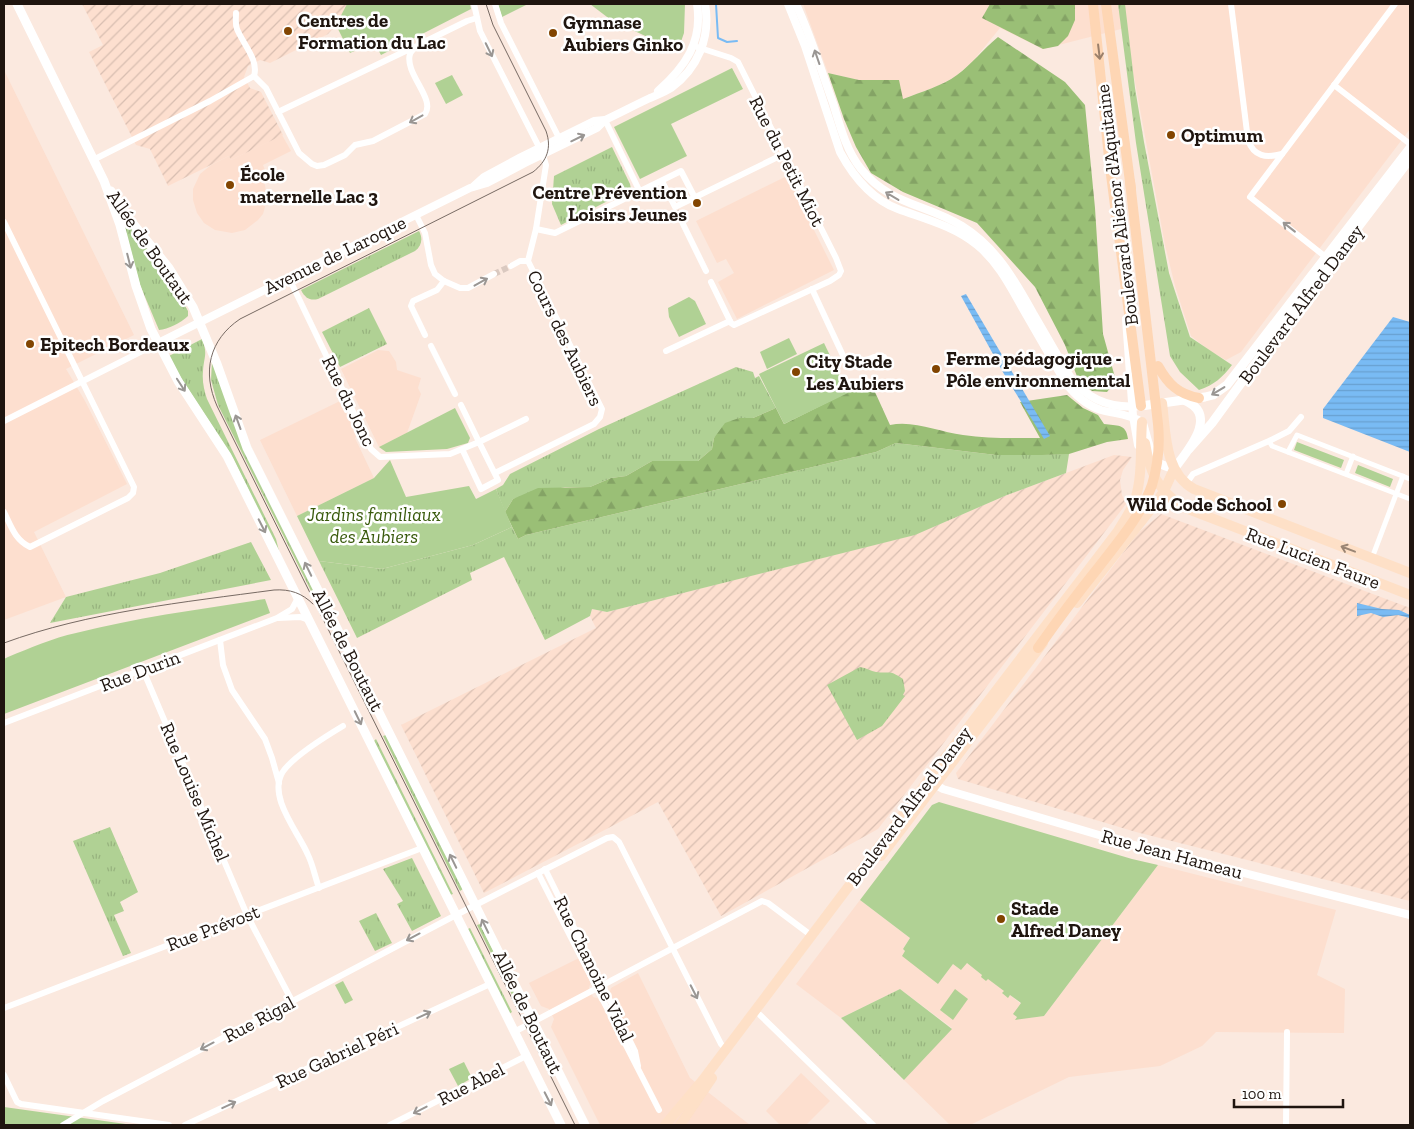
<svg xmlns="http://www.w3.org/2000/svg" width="1414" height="1129" font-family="'Zilla Slab',serif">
	<defs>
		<pattern id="industrial-furrows" width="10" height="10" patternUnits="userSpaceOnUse" patternTransform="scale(1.25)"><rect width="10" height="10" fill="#fddfcf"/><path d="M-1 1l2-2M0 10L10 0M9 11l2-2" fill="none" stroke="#d8beb1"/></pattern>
		<pattern id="grass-tufts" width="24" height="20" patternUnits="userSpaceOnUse" patternTransform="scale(1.25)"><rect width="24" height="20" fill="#b0d194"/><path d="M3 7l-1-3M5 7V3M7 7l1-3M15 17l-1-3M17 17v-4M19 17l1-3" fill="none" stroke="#97b37e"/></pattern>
		<pattern id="forest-firs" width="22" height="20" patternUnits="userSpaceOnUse" patternTransform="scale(1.25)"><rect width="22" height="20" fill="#9abf76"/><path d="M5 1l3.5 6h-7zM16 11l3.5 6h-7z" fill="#84a365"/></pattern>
		<pattern id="water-rules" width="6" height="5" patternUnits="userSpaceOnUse" patternTransform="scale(1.25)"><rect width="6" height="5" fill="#79bbf4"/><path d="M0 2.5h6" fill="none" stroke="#68a0d0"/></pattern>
	</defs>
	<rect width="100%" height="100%" fill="#fbe9df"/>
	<g fill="#fddfcf">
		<path d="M803 4H1410V129L1241 352 1226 360 1210 351 1191 336 1175 286 1165 245 1125 28 1043 49 1000 28 973 61 956 76 940 85 903 99 878 81 859 80 828 73Z"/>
		<path d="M4 70 134 335 66 369 85 401 127 484 34 532 66 597 4 620Z"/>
		<path d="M282 135 291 151 263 165 265 170 260 173 265 185 267 200 263 214 258 220 245 230 232 233 215 230 204 223 197 213 193 200V189L200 174 211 165 229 156 231 160Z"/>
		<path d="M787 176 834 270 737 319 718 282 734 273 726 259 717 263 696 221Z"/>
		<path d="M378 350 389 351 396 362 397 370 421 378 418 388 421 394 407 433 379 447 341 369Z"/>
		<path d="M340 401 357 436 355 438 374 478 297 516 260 440Z"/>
		<path d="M1158 865 1336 910 1317 975 1345 989 1344 1033 1216 1032 1202 1046 1160 1066 1069 1077 970 1125H950L904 1080 952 1028 900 989 841 1018 796 984 860 900 910 938 903 949 938 984 953 964 967 963 982 975 986 980 988 978 1004 991 1008 997 1010 995 1021 1004 1016 1019 1044 1016Z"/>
		<path d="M579 958 591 981 589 988 593 997 600 999 609 994 611 988 638 973 690 1078 750 1125H600L551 1027 554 1019 549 1009 541 1006 529 983Z"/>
		<path d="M801 1073 830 1101 806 1125H780L766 1111Z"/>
	</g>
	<g fill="url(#industrial-furrows)">
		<path d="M82 4H347L336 25 328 34 270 63 260 60 248 66 244 77 250 88 261 92 283 135 231 160 229 156 168 186 150 149 136 145 89 52 103 45Z"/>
		<path d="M1114 455 1132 457 1123 470 1120 480 1122 495 1126 504 878 829 721 916 658 802 484 893 401 725 596 628 590 616 592 609 607 612 914 535 1007 495Z"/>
		<path d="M1161 514 1410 608V901L1136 832 958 779 956 773 1139 532Z"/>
	</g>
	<g fill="url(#grass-tufts)">
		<path d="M1118 4H1125L1135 88 1144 142 1169 273 1190 337 1232 365C1223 377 1214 385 1199 390L1180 372 1170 356 1136 143Z"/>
		<path d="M612 147 630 184 631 189 561 225 552 204 554 176Z"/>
		<path d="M125 223H127L164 271 188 311V316C181 323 168 329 159 330L140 285 124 225Z"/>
		<path d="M419 231C423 238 422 246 415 251L318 299C310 301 305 298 301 290Z"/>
		<path d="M369 308 387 344 340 367 322 332Z"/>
		<path d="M202 339C208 354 204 356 203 371 202 381 204 390 207 399L276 539 280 555 233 458 181 378 169 356Z"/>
		<path d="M212 361 330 621 327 623 218 405 211 380Z"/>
		<path d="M736 367 753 372 755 378 759 376 776 408 753 418H739L714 438 712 449 698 461H652L626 476 611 478 590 487H565L513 499 505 512 496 489 503 485 510 474 599 429Z"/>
		<path d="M896 443 996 455 1069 454 1066 473 1007 495 915 535 607 612 592 609 590 616 545 640 504 557 470 573 472 580 357 638 319 561 382 569 473 545 512 527 518 539 526 535 876 452Z"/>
		<path d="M251 542 271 580 50 623 66 597 160 573Z"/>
		<path d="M860 667C866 668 871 671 876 672 892 674 888 669 903 679L905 691 903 695 905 696 882 726 857 740 827 685Z"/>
		<path d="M386 735 463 889 460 891 383 736Z"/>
		<path d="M376 739 453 894 450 895 374 741Z"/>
		<path d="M110 827 138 892 120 902 124 911 114 915 131 953 123 956 73 841Z"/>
		<path d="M412 858 441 916 412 931 397 904 403 901 383 869Z"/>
		<path d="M376 913 392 943 375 951 359 921Z"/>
		<path d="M480 924 522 1008 519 1009 477 925Z"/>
		<path d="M470 928 512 1012 509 1014 468 929Z"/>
		<path d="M900 989 952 1029 904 1080 841 1018Z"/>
	</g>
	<g fill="url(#forest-firs)">
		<path d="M990 4H1075V20L1068 36 1058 46 1043 49 982 18Z"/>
		<path d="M998 37 1065 82 1085 105 1095 208 1103 334 1116 381 1107 392 1092 391 1078 379 1065 345 1035 287 977 223 903 192 871 173 856 147 844 119 828 73 859 80H899L903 99C921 92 942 86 957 75 972 64 983 49 998 37Z"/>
		<path d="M870 381 890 425C914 420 939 432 963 435 988 439 1014 438 1040 438L1020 402 1067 395 1083 408 1098 415 1104 424C1117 426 1126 423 1128 439L1107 442 1069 454 1042 455H996L896 443 876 452 526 535 518 539 505 512 513 499 538 488 590 487 611 478 626 476 652 461H698L712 449 714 438 725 423 739 418H753L776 408 784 424Z"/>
	</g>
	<g fill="#b0d194">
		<path d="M347 4H470L471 9 381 55 374 42 350 53 336 25Z"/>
		<path d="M498 4H528L502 17Z"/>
		<path d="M590 4H685L684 33 677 53 671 48 611 20Z"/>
		<path d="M732 68 743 89 671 124 687 156 640 179 614 127Z"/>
		<path d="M452 75 463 95 446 104 435 83Z"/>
		<path d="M689 297 695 301 706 324 679 337 669 317 668 308Z"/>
		<path d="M789 338 797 354 767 369 760 352Z"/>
		<path d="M824 343 848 393 784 424 759 374Z"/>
		<path d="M455 408 470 438 468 443 447 449 386 452 379 447Z"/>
		<path d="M1297 442 1344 460 1341 468 1294 450Z"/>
		<path d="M390 460 406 497 469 486 476 499 496 489 512 527 473 545 382 569 319 561 297 516 374 478Z"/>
		<path d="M1358 465 1393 479 1390 487 1355 473Z"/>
		<path d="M265 599 270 613 4 714V659L8 657C30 648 53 638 76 633 138 617 202 609 265 599Z"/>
		<path d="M939 802 1132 859 1158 865 1044 1016 1015 1020 1017 1017 1013 1014 1021 1003 1010 995 1008 998 1002 993 1004 991 988 979 986 981 981 977 982 975 967 963 961 970 953 964 938 984 902 956 905 951 903 949 910 938 860 900 932 805Z"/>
		<path d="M343 981 353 1000 345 1004 335 985Z"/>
		<path d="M955 989 968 999 953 1020 940 1010Z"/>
		<path d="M464 1062 472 1078 458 1086 449 1069Z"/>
		<path d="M4 1107 133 1125H4Z"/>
	</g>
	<g fill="url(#water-rules)">
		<path d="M966 294 1050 436 1044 439 1004 374 961 296Z"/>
		<path d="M1393 317 1410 322V452L1323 418V409Z"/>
		<path d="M1357 603 1382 609 1399 610 1410 615V618L1398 615 1383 617 1371 613 1357 616Z"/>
	</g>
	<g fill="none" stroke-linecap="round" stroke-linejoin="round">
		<path stroke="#79bbf4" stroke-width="2" d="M716 4 718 38 727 42 737 41"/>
		<g stroke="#dac9c0" stroke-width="6" stroke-dasharray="6 3" stroke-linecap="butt">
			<path d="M676 211 682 222"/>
			<path d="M494 274 511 266"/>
		</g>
		<g stroke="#fff" stroke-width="5">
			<path d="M1269 441 1272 446 1410 499"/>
			<path d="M1288 452 1297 435 1410 479"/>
			<path d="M1346 474 1353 456"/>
			<path d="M1372 558 1403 476"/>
		</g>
		<g stroke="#fff" stroke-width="6">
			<path d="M474 4 480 31 543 155 546 165 536 229 528 261H520L511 266"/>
			<path d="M495 4 501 23 559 138V141"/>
			<path d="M1231 4 1248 140C1254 157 1266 158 1282 154"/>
			<path d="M236 13C236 19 235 24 237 29 243 44 259 60 254 76"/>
			<path d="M697 47 731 58 738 62 836 258 841 271 839 275 830 281 734 325 731 323 711 282"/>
			<path d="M254 76 266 88 299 153 312 164 317 166 324 165 345 155 355 145 373 141 425 114C436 99 404 73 410 54 411 51 415 48 418 45L467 21 477 18"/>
			<path d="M1334 85 1410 144"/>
			<path d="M278 112 414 47"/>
			<path d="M605 120 640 192"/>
			<path d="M93 160 210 101 254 76"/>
			<path d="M662 181 675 207 784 154"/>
			<path d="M416 215 425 233 431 265 435 274 444 281 460 288H468L494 274"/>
			<path d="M4 222 134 487 133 493 128 498 30 547C15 540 11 526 4 512"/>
			<path d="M682 222 706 271"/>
			<path d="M536 229 555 233 681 171 695 198"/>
			<path d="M1327 258 1250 197 1395 4"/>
			<path d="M289 278 371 449 380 457 450 454 479 442 498 480 481 489 463 451"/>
			<path d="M812 289 846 362 855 365 874 357H884"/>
			<path d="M425 335 411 306 413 301 437 290 444 281"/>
			<path d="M431 346 455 394"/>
			<path d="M666 351 730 321"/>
			<path d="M461 405 479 442 526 419"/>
			<path d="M4 421 158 343"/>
			<path d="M495 473 594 424 600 417 602 409 528 261"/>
			<path d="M1186 484 1193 474 1269 441 1289 431 1301 417"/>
			<path d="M1152 508 1162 505 1179 507"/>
			<path d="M278 618 300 617 309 620"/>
			<path d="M220 640 223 665 232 690 265 739 272 758 279 783"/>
			<path d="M143 670 247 915 292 1001"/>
			<path d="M4 723 277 618 292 609 298 598"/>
			<path d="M545 869 635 1051 638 1066"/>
			<path d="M538 873 659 1110"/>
			<path d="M319 888C315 877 313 865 308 855 299 833 268 798 282 773 291 758 328 735 343 726"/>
			<path d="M4 1008 422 848"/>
			<path d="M760 1015 873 1125"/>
			<path d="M514 1032 762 901 768 903 812 936"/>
			<path d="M4 1075 17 1102 21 1104 169 1125"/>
			<path d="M63 1125 103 1101 456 915 607 838 613 837 619 842 721 1044 726 1049"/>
			<path d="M185 1125 490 984"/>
			<path d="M390 1125 526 1056"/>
			<path d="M1286 1125 1287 1032"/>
		</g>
		<g stroke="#fff" stroke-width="8">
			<path d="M788 4 805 46 840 152C853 176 871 199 898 209 925 219 954 226 977 245 998 262 1010 286 1023 309 1037 333 1051 358 1065 382 1074 394 1086 405 1101 410 1116 414 1129 414 1142 422"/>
			<path d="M796 4C811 36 821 70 833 103 840 126 846 150 861 169 890 205 926 204 962 226 996 247 1014 279 1033 313 1046 335 1058 357 1071 378 1089 401 1112 409 1141 406"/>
			<path d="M658 91C685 67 703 42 697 4"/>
			<path d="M474 186 484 177 521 157 594 121 605 120"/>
			<path d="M1126 319 1133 416 1138 445"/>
			<path d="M158 343 470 188 487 183 525 163 597 128 605 120C620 113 635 105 650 98 657 95 665 92 671 88 698 68 711 37 705 4"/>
			<path d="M936 785 943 789 1126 843 1410 915"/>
		</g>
		<g stroke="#fff" stroke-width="9">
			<path d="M17 4 104 181 120 225 136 286 151 329 178 381 227 456 561 1125"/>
			<path d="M111 191 131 221 169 268 193 307 217 364 247 448 585 1125"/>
			<path d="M1141 406 1205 397 1213 395 1227 385 1410 148"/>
			<path d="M1143 425C1147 437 1149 454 1159 463 1163 466 1170 467 1174 469 1188 450 1220 415 1184 400"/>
			<path d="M1189 449 1212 423 1282 327 1410 159"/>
		</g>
		<g stroke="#fee0c7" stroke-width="10">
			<path d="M1162 403C1166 432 1164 473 1194 489L1410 573"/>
			<path d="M1145 443C1150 473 1157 489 1183 507L1410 595"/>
			<path d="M1077 603 1158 500 1164 491 1174 469"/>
			<path d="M881 856 1043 643"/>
			<path d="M665 1125 702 1081 919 793 934 772 1118 531C1124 521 1131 511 1135 500 1143 475 1140 448 1142 422"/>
			<path d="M680 1125 712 1078"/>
		</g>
		<g stroke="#fed6b4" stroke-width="10">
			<path d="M1093 4 1110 167 1141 406"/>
			<path d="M1106 4 1131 189"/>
			<path d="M1158 366C1168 384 1178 394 1199 398"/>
			<path d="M1038 648C1057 621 1077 594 1098 568 1118 542 1141 516 1152 485 1158 465 1160 444 1158 424L1130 182"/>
		</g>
		<g stroke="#776a63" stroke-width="1">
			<path d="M486 4 493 25 546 131C552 148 547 161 533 172L240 319C209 340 202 372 217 406L575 1125"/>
			<path d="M4 643C88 612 185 602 274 590 290 589 302 593 313 604"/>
		</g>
	</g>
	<defs><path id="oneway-shaft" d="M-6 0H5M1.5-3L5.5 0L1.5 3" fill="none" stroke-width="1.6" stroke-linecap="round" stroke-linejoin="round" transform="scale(1.25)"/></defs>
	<g stroke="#9a9693">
		<use href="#oneway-shaft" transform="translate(489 50) rotate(64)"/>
		<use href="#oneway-shaft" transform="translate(817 57) rotate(-109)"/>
		<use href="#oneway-shaft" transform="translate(416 119) rotate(151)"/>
		<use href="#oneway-shaft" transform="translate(578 138) rotate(-26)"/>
		<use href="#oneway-shaft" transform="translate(892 196) rotate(-149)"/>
		<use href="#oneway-shaft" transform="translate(1289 227) rotate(-142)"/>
		<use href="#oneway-shaft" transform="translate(129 261) rotate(76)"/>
		<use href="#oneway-shaft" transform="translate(481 282) rotate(-29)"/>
		<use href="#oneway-shaft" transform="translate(181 385) rotate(57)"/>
		<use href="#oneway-shaft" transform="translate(1218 391) rotate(149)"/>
		<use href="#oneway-shaft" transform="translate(238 422) rotate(-110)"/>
		<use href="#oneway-shaft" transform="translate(262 526) rotate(63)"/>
		<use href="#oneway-shaft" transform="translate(308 569) rotate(-116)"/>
		<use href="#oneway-shaft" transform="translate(358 718) rotate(64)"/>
		<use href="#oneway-shaft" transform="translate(453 861) rotate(-116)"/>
		<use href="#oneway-shaft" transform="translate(485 926) rotate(-116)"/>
		<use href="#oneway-shaft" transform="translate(413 937) rotate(152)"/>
		<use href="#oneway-shaft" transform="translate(694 992) rotate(63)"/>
		<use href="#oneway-shaft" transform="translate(424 1015) rotate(-25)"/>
		<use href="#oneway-shaft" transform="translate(207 1046) rotate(152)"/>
		<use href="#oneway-shaft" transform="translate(548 1099) rotate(63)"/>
		<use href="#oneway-shaft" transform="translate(229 1105) rotate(-25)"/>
		<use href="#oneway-shaft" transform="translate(420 1110) rotate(153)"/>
	</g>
	<use stroke="#9a7f6a" href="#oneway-shaft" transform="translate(1099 52) rotate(83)"/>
	<use stroke="#9a8574" href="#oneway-shaft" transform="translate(1348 549) rotate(-159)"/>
	<g fill="#824501" stroke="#fff" stroke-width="2">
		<circle cx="288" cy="31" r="5"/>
		<circle cx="553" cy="33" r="5"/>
		<circle cx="1171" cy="135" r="5"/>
		<circle cx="230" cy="185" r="5"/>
		<circle cx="697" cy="203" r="5"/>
		<circle cx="30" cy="344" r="5"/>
		<circle cx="936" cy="369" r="5"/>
		<circle cx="796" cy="372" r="5"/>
		<circle cx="1282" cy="504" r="5"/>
		<circle cx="1001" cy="919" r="5"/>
	</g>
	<g text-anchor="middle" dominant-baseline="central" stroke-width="5" stroke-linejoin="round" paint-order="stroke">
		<g font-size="19" font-weight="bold" fill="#1f150f" stroke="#fff" text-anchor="start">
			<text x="298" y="20">Centres de<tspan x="298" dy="22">Formation du Lac</tspan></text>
			<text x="563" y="22">Gymnase<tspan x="563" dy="22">Aubiers Ginko</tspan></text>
			<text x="1181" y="135">Optimum</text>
			<text x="240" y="174">École<tspan x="240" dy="22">maternelle Lac 3</tspan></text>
			<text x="687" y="192" text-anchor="end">Centre Prévention<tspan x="687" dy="22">Loisirs Jeunes</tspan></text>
			<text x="40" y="344">Epitech Bordeaux</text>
			<text x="946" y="358">Ferme pédagogique -<tspan x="946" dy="22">Pôle environnemental</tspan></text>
			<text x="806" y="361">City Stade<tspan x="806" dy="22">Les Aubiers</tspan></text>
			<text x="1272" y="504" text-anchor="end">Wild Code School</text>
			<text x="1011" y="908">Stade<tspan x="1011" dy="22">Alfred Daney</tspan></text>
		</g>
		<g font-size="19" fill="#1f150f" stroke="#fff">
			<text transform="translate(787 161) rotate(63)">Rue du Petit Miot</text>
			<text transform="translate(1117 205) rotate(-97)">Boulevard Aliénor d'Aquitaine</text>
			<text transform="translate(150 247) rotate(55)">Allée de Boutaut</text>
			<text transform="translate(335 255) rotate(-26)">Avenue de Laroque</text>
			<text transform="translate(1301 304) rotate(-53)">Boulevard Alfred Daney</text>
			<text transform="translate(565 338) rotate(64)">Cours des Aubiers</text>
			<text transform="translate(349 401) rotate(64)">Rue du Jonc</text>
			<text transform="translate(1313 558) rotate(21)">Rue Lucien Faure</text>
			<text transform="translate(348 650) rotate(63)">Allée de Boutaut</text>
			<text transform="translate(140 671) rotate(-21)">Rue Durin</text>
			<text transform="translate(195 792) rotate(67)">Rue Louise Michel</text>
			<text transform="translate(909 806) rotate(-53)">Boulevard Alfred Daney</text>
			<text transform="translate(1172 854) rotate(15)">Rue Jean Hameau</text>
			<text transform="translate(213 928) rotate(-21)">Rue Prévost</text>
			<text transform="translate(594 969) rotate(64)">Rue Chanoine Vidal</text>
			<text transform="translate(528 1012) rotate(64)">Allée de Boutaut</text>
			<text transform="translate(259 1019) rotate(-28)">Rue Rigal</text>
			<text transform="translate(337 1055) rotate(-25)">Rue Gabriel Péri</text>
			<text transform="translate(471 1084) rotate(-27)">Rue Abel</text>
		</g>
		<g font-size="19" font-style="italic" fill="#395a0c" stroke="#fff">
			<text x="374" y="514">Jardins familiaux<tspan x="374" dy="22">des Aubiers</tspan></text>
		</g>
	</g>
	<rect width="1414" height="1129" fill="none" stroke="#1f150f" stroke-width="10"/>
	<path d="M1234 1099v8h109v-8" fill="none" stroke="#1f150f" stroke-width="2.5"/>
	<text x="1242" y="1099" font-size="15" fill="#1f150f" stroke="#ffffff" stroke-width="4" paint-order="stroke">100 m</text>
</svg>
